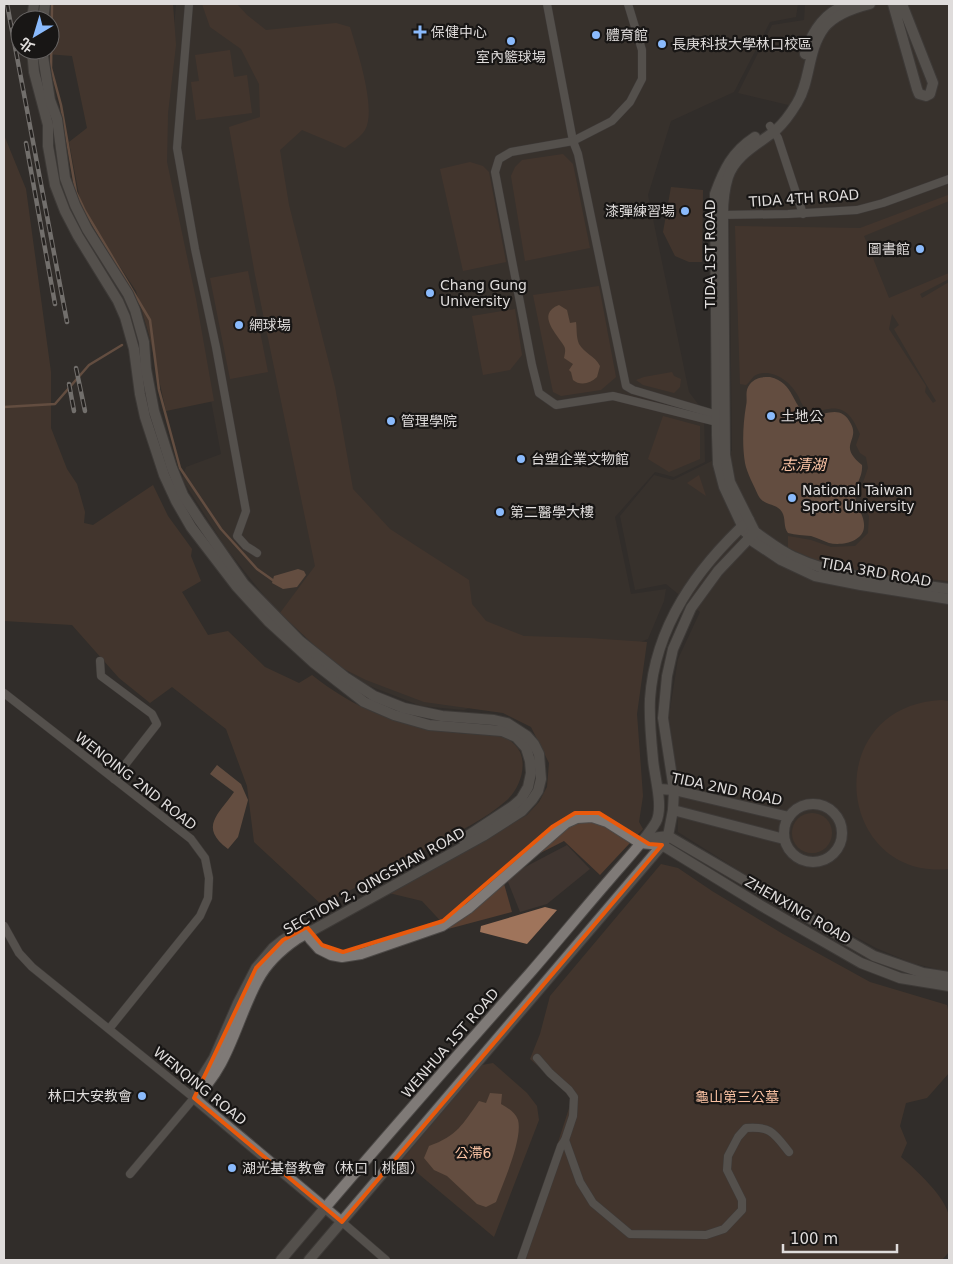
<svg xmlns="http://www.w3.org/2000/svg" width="953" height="1264" font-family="'DejaVu Sans','Noto Sans TC',sans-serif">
	<rect width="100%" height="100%" fill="#312d2a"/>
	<g fill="#3f3530">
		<path d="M176 4H798L796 17 770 22 734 92 671 121 648 195 689 392 704 412 705 462 674 477 655 472 615 517 631 594 666 589 664 601 648 639 464 710 421 706 362 683 277 612 226 548 182 479 186 467 221 454 164 149Z"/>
		<path d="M805 4H949V972L912 963 876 948 770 890 678 832V783L669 716 678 659 700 612 666 584 635 590 620 516 654 475 673 480 732 451 729 195 731 178 747 158 792 120 801 108 738 93 772 25 804 20Z"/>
		<path d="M567 845 590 869 547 904 520 912 506 877Z"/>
	</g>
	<g fill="#583f31" fill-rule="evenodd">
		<path d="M51 4H173L176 45 168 113 167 162 196 299 214 401 166 411 149 335 136 291 100 236 80 200 69 142 87 128 72 56 47 54V50H50Z"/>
		<path d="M202 4H237L247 15 266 30 336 23 350 27C357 50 377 109 365 130 361 137 351 143 345 148L302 130 280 150 289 205 335 387 353 489 390 529 469 580 472 604 486 621 524 636 588 638 647 642 637 714 643 796 639 822 643 829 600 875 564 841 501 873 512 912 448 929 422 901 389 893 527 815 539 802 547 787 549 763 531 727 503 713 424 702 366 680 334 664 280 613 315 566 255 275 229 127 260 117 259 84 241 49 210 27Z"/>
		<path d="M230 50 234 77 247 75 252 113 196 120 191 82 199 81 195 55Z"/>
		<path d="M4 135 26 189 51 372V428L67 469 77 484 85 512 84 523 93 525 153 485 168 516 192 549 191 556 201 581 182 592 208 635 228 631 265 667 299 683 312 675C355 709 396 725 451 732 458 733 466 734 473 734 481 735 492 732 500 735 507 738 516 744 520 752 527 768 519 789 507 800 486 819 457 832 432 846 396 866 359 886 322 905L254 842 247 786 226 729 172 687 150 703 119 678 72 625 4 621Z"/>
		<path d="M563 154 573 164 590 248 525 261 511 176 515 167 522 160Z"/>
		<path d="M470 162 483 166 489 172 506 262 463 271 440 169Z"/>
		<path d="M671 187 703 190 702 262H689L675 256 663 232Z"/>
		<path d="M948 195 949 201 864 236 889 298 949 273V279L920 294 922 298 949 282V581L864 572 816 560 788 548V536L811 540 831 547 855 546 868 533 869 516 862 503 861 488 868 468 866 457 860 453 856 445 860 434C852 416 845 404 823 410 818 411 813 413 808 410 801 406 801 400 797 394 789 380 770 367 754 376 752 378 749 383 746 385L740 384 735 226 860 228ZM892 314 899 325 894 329 936 401 933 403 925 392 926 386 889 329Z"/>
		<path d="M248 271 268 372 230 379 210 278Z"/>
		<path d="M599 286 616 377 601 390 561 396 553 392 533 295Z"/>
		<path d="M515 309 522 355 510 370 483 375 472 316Z"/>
		<path d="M672 372 674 376 681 379 680 387 674 393 643 385 636 380 644 377Z"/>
		<path d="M663 416 700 426V459L669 472 648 459Z"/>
		<path d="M699 475 706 496 687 483Z"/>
		<path d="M942 700 949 701V869C835 880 819 706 942 700Z"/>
		<circle cx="812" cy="833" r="20"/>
		<path d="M661 864 678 868 712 891 783 934 870 982 947 1005 949 1015V1073L927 1098 906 1103 900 1126 907 1143 901 1157C915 1169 947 1198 949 1217 951 1228 949 1241 949 1252L942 1260H520L573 1096 530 1059 540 1034 550 996Z"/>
		<path d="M493 1063 527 1093 537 1106 539 1120 494 1237 402 1160 482 1065Z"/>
	</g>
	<g fill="#9f745b">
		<path d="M559 305 567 310 570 323 576 322C577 329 576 337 579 344 584 353 595 356 600 366L597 377C590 384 580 386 573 380L571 372 569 370 573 364 564 358C565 354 566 349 564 346 558 335 535 314 559 305Z"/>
		<path d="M770 377C795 383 792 407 807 414 820 421 839 400 851 424 860 441 837 445 862 465 863 476 856 483 855 494 855 506 865 515 864 527 863 542 841 546 829 543 823 541 818 538 811 536 803 535 796 535 788 533 783 527 786 518 782 512 776 502 764 507 758 495 754 486 747 473 745 463 742 445 743 424 746 406 748 398 744 391 750 384 756 377 762 377 770 377Z"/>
		<path d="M298 569 304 571 306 575 297 587 283 589 272 583 274 576Z"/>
		<path d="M217 765 241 784 248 800 238 837 228 849C199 827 218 815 234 792L210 774Z"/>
		<path d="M545 907 557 910 527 944 480 932 481 926Z"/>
		<path d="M490 1093 502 1094 501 1104C508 1108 515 1112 518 1120 523 1139 503 1183 496 1202L486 1207 477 1204 447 1176 434 1170 424 1158 429 1146C457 1136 463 1124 479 1101L486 1103Z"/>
	</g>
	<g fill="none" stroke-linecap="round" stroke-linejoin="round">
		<g stroke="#9f745b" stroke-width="2.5">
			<path d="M52 4 51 68 61 105 76 192 85 211 150 320 159 390 180 468 221 529 257 569 274 581"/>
			<path d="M4 407 55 404 89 365 122 345"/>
		</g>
		<defs>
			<g id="minor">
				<path d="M189 4 177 148 195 249 216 347 246 511 237 536 246 546 257 553"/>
				<path d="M547 4 573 141 578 154 626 386 633 390 721 416"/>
				<path d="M628 4 642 50V79L630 102 612 121 573 141 511 152 499 159 495 172 532 365 539 393 556 405 613 396 717 422 721 420"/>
				<path d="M770 126 778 138 803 214"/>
				<path d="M719 215 788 214 857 210 883 203 949 179"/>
				<path d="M100 661 101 676 152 714 157 724 114 779"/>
				<path d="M4 693 191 839 205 858 209 878 208 898 200 916 109 1029"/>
				<path d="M4 926 19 953 32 967 194 1098 130 1174"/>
				<path d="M537 1058 550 1073 569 1090 574 1097 573 1116 565 1140 580 1182 593 1203 630 1234 706 1235 724 1229 742 1210V1200L727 1170 728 1156 738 1137 746 1128C771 1126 774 1133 789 1152"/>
				<path d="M342 1222 386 1260"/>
				<path d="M521 1260 561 1146 565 1140"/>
			</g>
			<g id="tertiary">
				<path d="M893 4 917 89 919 94 926 96 930 94 933 83 902 4"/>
				<path d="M32 20 34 4"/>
				<path d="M43 20 45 4"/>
				<path d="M32 50 34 72 48 125V146L55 185 65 211 78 236 118 301 125 317 134 349 140 394 145 417 164 475 176 501 191 527 237 587 268 621 314 663 364 702 394 715 429 725 502 731 516 737 526 748 530 761 531 773 528 787 521 799 513 806 463 839"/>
				<path d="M42 50 50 100 57 119 65 178 75 205 87 229 128 294 135 310 144 342 146 369 154 411 172 468 183 495 200 521 244 584 300 641 345 677 374 696 404 708 442 716 494 720 507 723 527 736 534 744 539 754 541 779 538 791 532 800 522 811 483 836 297 939C281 950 267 963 258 980 236 1020 229 1068 194 1098"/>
				<path d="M805 54C812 31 825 12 848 4"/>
				<path d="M745 532 724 487 718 464 717 435 715 194C724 169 732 152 755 137"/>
				<path d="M755 532C767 540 780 551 794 557 838 578 901 582 949 589"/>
				<path d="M748 538 781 560 815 576 861 585 949 599"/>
				<path d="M659 789 674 790 789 817"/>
				<circle cx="813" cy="833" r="29"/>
				<path d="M673 810 784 839"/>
				<path d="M644 839 668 836 874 956 923 973 949 977"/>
				<path d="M306 928V933L311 940 319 949 331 955 342 957 361 954 442 926 469 908 566 823 577 818 592 817 607 822 640 843 662 845 760 905 861 963 900 978 949 986"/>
				<path d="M194 1098 199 1082 214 1058 238 1003 256 968 273 948 283 940 299 930"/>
				<path d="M194 1098 342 1222"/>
				<path d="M281 1260C362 1163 446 1068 530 973 557 942 583 910 610 879 625 861 644 842 656 822 664 807 654 775 653 759 651 739 649 719 650 699 655 626 697 568 749 520"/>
				<path d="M309 1260 662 845 668 836 673 810 674 790 663 718 667 676 673 649 691 608 718 571 755 532 730 482 725 455 723 215C723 202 724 190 728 177 736 154 759 144 776 130 785 122 791 113 797 103 811 80 807 51 824 28 835 14 854 8 870 4"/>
			</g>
		</defs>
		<use href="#minor" stroke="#4c4947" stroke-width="9"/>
		<use href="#tertiary" stroke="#4c4947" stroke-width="12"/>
		<use href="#minor" stroke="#7f7a77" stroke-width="8"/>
		<use href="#tertiary" stroke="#7f7a77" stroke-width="10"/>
		<defs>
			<g id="rail">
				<path d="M7 4 67 322"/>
				<path d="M26 143 55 304"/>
				<path d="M76 368 85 411"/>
				<path d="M69 384 74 411"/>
			</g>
		</defs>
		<use href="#rail" stroke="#c2bebd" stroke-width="4.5"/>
		<use href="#rail" stroke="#181615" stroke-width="2.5" stroke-dasharray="8" stroke-linecap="butt"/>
	</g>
	<path d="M0 0H953V1264H0ZM575 813H599L649 844 662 845 342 1222 194 1098 256 968 283 940 307 927 322 945 343 952 443 921 552 827Z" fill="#312d2a" fill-opacity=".55" fill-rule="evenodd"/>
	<path fill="none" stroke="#e8590c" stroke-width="4" stroke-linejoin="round" d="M575 813H599L649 844 662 845 342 1222 194 1098 256 968 283 940 307 927 322 945 343 952 443 921 552 827Z"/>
	<g fill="#8abafc" stroke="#181615" stroke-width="2">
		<path d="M417.5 24.5h5v5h5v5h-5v5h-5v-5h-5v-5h5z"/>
		<circle cx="596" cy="35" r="5"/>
		<circle cx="511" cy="41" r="5"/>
		<circle cx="662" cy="44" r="5"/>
		<circle cx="685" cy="211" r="5"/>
		<circle cx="920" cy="249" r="5"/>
		<circle cx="430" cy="293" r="5"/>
		<circle cx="239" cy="325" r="5"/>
		<circle cx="771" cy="416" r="5"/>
		<circle cx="391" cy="421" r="5"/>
		<circle cx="521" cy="459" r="5"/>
		<circle cx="792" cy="498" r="5"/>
		<circle cx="500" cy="512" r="5"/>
		<circle cx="142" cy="1096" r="5"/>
		<circle cx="232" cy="1168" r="5"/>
	</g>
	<g text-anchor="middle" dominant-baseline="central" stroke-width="4.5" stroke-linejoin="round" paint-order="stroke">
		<g font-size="14" fill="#dfdcdb" stroke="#181615" text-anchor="start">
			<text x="431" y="32">保健中心</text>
			<text x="606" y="35">體育館</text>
			<text x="672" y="44">長庚科技大學林口校區</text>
			<text x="511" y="57" text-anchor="middle">室內籃球場</text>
			<text x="675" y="211" text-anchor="end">漆彈練習場</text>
			<text x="910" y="249" text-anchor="end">圖書館</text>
			<text x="440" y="285">Chang Gung<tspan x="440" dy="16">University</tspan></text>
			<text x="249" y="325">網球場</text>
			<text x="781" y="416">土地公</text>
			<text x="401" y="421">管理學院</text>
			<text x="531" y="459">台塑企業文物館</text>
			<text x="802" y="490">National Taiwan<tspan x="802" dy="16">Sport University</tspan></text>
			<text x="510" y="512">第二醫學大樓</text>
			<text x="132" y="1096" text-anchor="end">林口大安教會</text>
			<text x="242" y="1168">湖光基督教會（林口｜桃園）</text>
		</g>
		<g font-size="14" fill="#dfdcdb" stroke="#181615">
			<text transform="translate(804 198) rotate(-4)">TIDA 4TH ROAD</text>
			<text transform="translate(710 254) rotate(-90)">TIDA 1ST ROAD</text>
			<text transform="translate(876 572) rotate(10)">TIDA 3RD ROAD</text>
			<text transform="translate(136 781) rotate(38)">WENQING 2ND ROAD</text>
			<text transform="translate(727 789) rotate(12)">TIDA 2ND ROAD</text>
			<text transform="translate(374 881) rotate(-29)">SECTION 2, QINGSHAN ROAD</text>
			<text transform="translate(798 910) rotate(30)">ZHENXING ROAD</text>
			<text transform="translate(450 1043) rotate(-49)">WENHUA 1ST ROAD</text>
			<text transform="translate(200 1086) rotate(39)">WENQING ROAD</text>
		</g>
		<g font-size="14" fill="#f8c1a2" stroke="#181615">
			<text x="737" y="1097">龜山第三公墓</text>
			<text x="473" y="1153">公滯6</text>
		</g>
		<g font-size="15" font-style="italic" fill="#fec6a7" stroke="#181615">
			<text x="803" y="465">志清湖</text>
		</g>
	</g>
	<rect width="953" height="1264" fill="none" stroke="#dfdcdb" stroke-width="10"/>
	<g transform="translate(35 35) rotate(218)"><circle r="24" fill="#181615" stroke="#686564"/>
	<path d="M0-4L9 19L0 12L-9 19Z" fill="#8abafc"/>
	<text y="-8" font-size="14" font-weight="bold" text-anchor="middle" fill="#dfdcdb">北</text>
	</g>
	<path d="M783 1244v8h114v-8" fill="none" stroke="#dfdcdb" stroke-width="2.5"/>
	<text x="790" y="1244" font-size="15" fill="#dfdcdb" stroke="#181615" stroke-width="4" paint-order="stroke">100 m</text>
</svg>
